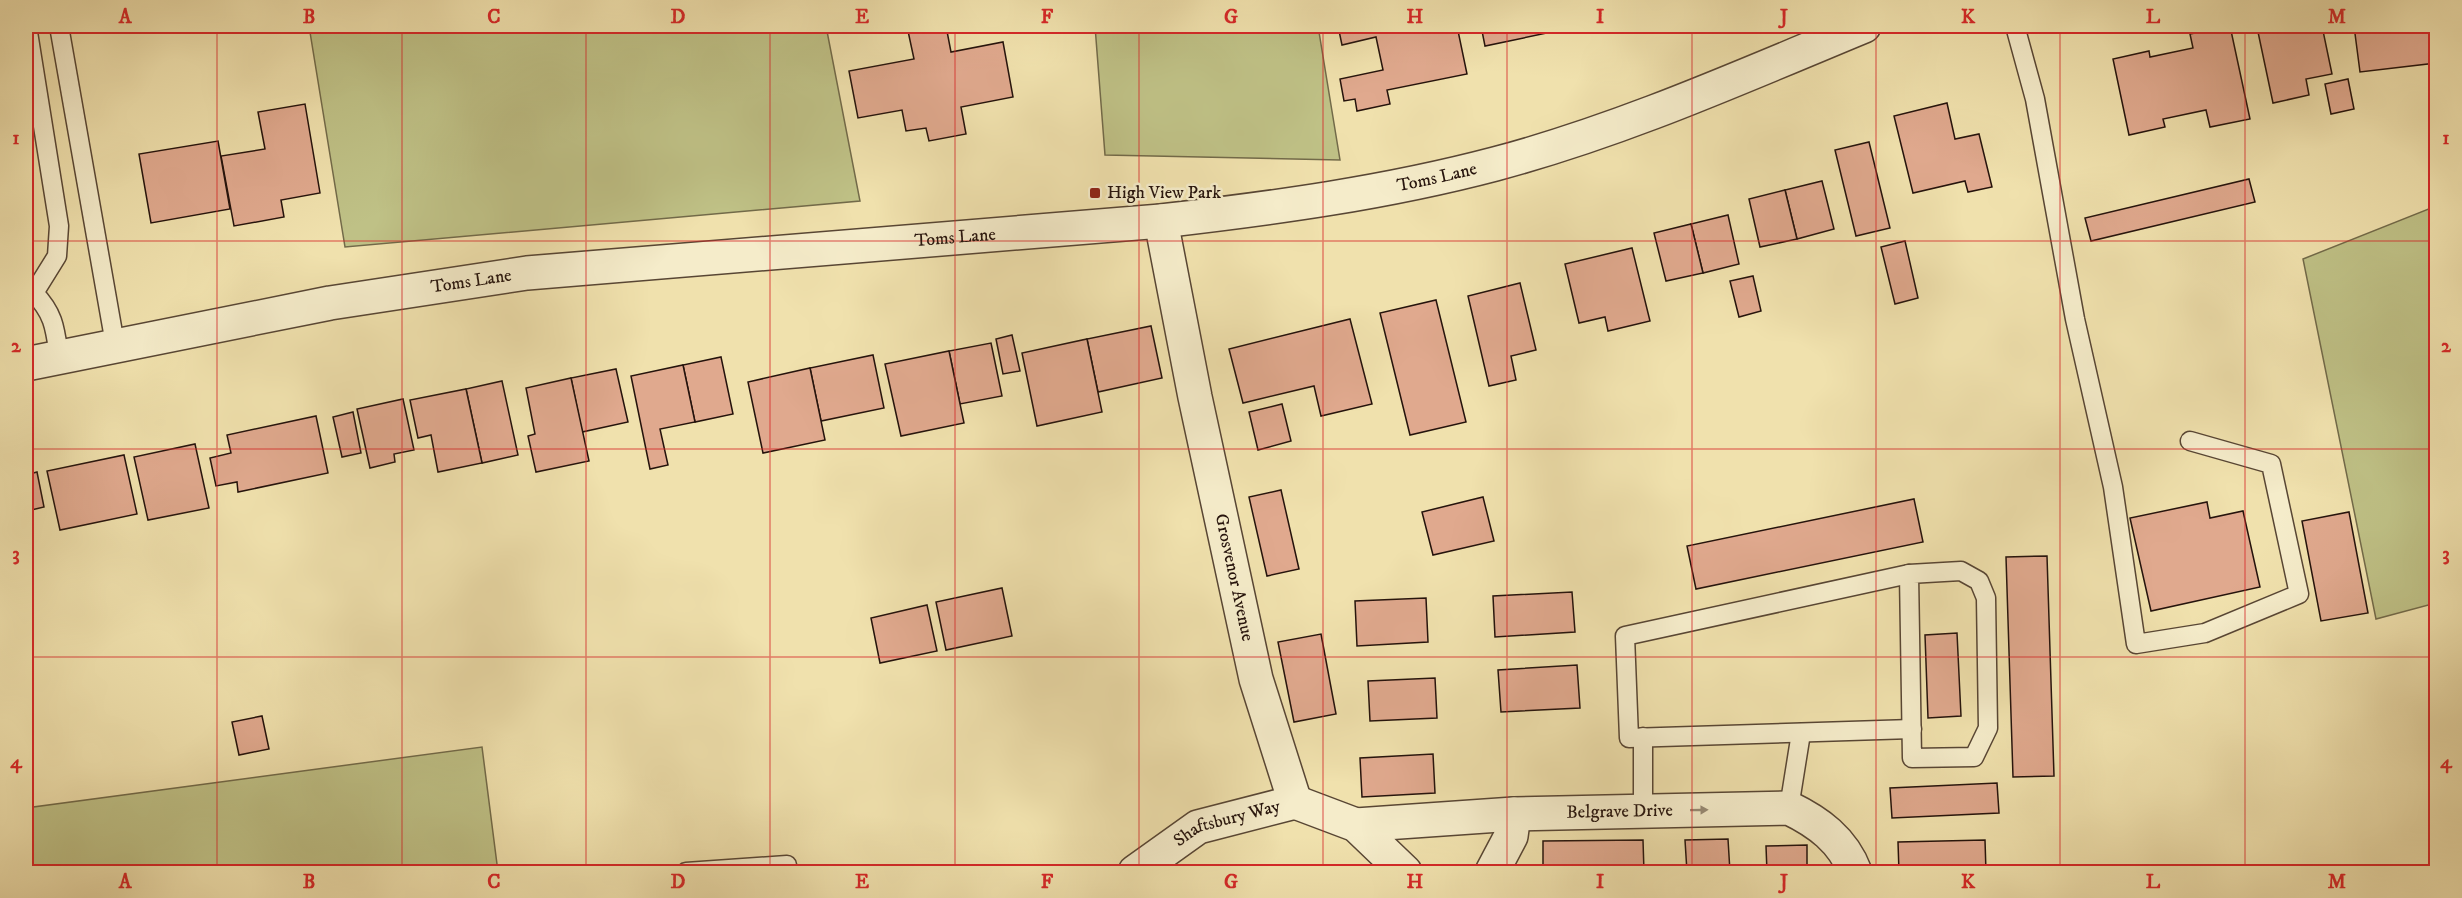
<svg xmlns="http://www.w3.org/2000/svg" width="2462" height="898" font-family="'IM FELL DW Pica',serif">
	<rect width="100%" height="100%" fill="#f0e1ad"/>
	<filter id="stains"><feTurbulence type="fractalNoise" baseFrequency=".00333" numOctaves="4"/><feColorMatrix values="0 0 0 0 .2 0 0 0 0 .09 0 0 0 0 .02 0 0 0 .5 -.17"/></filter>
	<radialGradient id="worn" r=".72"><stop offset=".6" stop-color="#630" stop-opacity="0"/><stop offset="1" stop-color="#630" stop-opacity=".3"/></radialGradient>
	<g fill="#bfc186" stroke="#726a49" stroke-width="1.5">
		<path d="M309 26H826L860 201 345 247Z"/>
		<path d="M1095 26H1318L1340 160 1105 155Z"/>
		<path d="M2436 206V603L2376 619 2303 259Z"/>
		<path d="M482 747 498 872H26V808Z"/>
	</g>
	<g fill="#e0a98e" stroke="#25130c" stroke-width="1.5">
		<path d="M938 26H946L951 52 1003 42 1013 97 961 107 966 134 929 141 926 128 906 131 902 110 858 118 849 71 914 59 908 31Z"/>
		<path d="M1338 26H1384L1386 32 1415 26H1457L1467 74 1387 90 1390 104 1357 111 1355 99 1344 101 1340 79 1383 70 1376 37 1342 45Z"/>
		<path d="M1481 26H1565L1566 29 1485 46Z"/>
		<path d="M2230 26 2250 119 2210 127 2206 110 2163 119 2165 127 2129 135 2113 59 2149 51 2150 57 2193 48 2190 34Z"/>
		<path d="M2290 26H2322L2332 74 2306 79 2309 95 2273 103 2258 32Z"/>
		<path d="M2354 26H2436V63L2360 72Z"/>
		<path d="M2348 79 2354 109 2331 114 2325 84Z"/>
		<path d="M1947 103 1955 139 1979 134 1992 187 1968 192 1965 181 1913 193 1894 116Z"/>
		<path d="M305 104 320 193 281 200 284 217 234 226 221 156 265 149 258 112Z"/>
		<path d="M218 141 230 209 151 223 139 154Z"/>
		<path d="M1869 142 1890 228 1856 236 1835 150Z"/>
		<path d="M2249 179 2255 202 2091 241 2085 218Z"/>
		<path d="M1822 181 1834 229 1797 239 1785 190Z"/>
		<path d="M1785 190 1797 239 1760 247 1749 199Z"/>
		<path d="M1728 215 1739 264 1703 273 1691 224Z"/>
		<path d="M1691 224 1703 273 1666 281 1654 233Z"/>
		<path d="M1905 241 1918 298 1895 304 1881 247Z"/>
		<path d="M1632 248 1650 321 1608 331 1605 317 1579 323 1565 264Z"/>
		<path d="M1753 276 1761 311 1739 317 1730 281Z"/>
		<path d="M1520 283 1536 350 1511 356 1516 380 1489 386 1468 296Z"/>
		<path d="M1436 300 1466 422 1410 435 1380 313Z"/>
		<path d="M1350 319 1372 404 1321 416 1314 386 1243 403 1229 349Z"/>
		<path d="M1151 326 1162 378 1098 392 1087 339Z"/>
		<path d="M1012 335 1020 371 1003 374 996 339Z"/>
		<path d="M1087 339 1102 412 1037 426 1022 353Z"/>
		<path d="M991 343 1002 396 960 404 949 351Z"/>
		<path d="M949 351 964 423 901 436 885 364Z"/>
		<path d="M873 355 884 408 821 421 810 368Z"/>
		<path d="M721 357 733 414 695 422 683 365Z"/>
		<path d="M683 365 695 422 660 429 668 465 650 469 631 376Z"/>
		<path d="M810 368 825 440 763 453 748 382Z"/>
		<path d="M616 369 628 422 582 432 571 378Z"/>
		<path d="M571 378 589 461 536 472 528 436 535 434 526 388Z"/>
		<path d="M502 381 518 455 482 463 466 389Z"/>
		<path d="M466 389 482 463 438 472 431 435 418 438 410 400Z"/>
		<path d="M403 399 414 450 394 454 395 462 370 468 357 409Z"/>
		<path d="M1282 404 1291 441 1258 450 1249 412Z"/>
		<path d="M353 412 361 453 342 457 333 417Z"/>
		<path d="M316 416 328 473 238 492 237 482 216 486 210 458 231 453 227 435Z"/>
		<path d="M195 444 209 508 148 520 134 457Z"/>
		<path d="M124 455 137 514 60 530 47 471Z"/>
		<path d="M37 472 44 507 27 511 33 538 26 539V475Z"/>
		<path d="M1281 490 1299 569 1267 576 1249 497Z"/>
		<path d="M1483 497 1494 541 1433 555 1422 512Z"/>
		<path d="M1914 499 1923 542 1696 589 1687 546Z"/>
		<path d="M2207 502 2210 518 2243 511 2260 587 2151 611 2130 518Z"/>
		<path d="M2349 512 2368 613 2321 621 2302 521Z"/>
		<path d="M2047 556 2054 776 2013 777 2006 557Z"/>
		<path d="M1002 588 1012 636 946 650 936 602Z"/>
		<path d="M1572 592 1575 632 1495 637 1493 596Z"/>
		<path d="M1426 598 1428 642 1357 646 1355 601Z"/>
		<path d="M927 605 937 651 880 663 871 618Z"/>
		<path d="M1957 633 1961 716 1928 718 1925 635Z"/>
		<path d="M1321 634 1336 714 1294 722 1278 642Z"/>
		<path d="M1577 665 1580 708 1501 712 1498 670Z"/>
		<path d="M1435 678 1437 718 1370 721 1368 681Z"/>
		<path d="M262 716 269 749 239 755 232 722Z"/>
		<path d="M1433 754 1435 793 1362 797 1360 758Z"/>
		<path d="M1997 783 1999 813 1892 818 1890 788Z"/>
		<path d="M1728 839 1730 872H1687L1685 840Z"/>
		<path d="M1643 840 1644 872H1543V841Z"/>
		<path d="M1985 840 1986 872H1899L1898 842Z"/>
		<path d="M1807 845V872H1767L1766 846Z"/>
	</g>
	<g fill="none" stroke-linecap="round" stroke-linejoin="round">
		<defs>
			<g id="lane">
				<path d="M27 26 59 226 57 256 34 293"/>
				<path d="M59 26 115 344"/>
				<path d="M2015 26 2035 99 2075 319 2113 487 2136 644 2205 633 2299 594 2271 464 2190 441"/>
				<path d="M26 295 34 293C54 314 55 328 59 356"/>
				<path d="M1961 571 1979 581 1986 598 1988 728 1974 757 1912 758 1909 574Z"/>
				<path d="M1909 574 1625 636 1629 738 1912 729"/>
				<path d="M1643 737V811"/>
				<path d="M1789 808 1801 733"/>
				<path d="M686 872 787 865"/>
			</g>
			<g id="street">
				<path id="s1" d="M1161 221 1195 397 1256 679 1295 802"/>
				<path id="s2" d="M26 364 330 303 527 273 1161 221C1274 208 1385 193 1495 164 1623 130 1743 76 1864 26"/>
				<path d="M1295 802 1356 825 1405 872"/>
				<path id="s3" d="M1356 825 1514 814 1789 808C1818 822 1843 840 1855 872"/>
				<path id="s4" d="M1135 872 1198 827 1295 802"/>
				<path d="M1492 872 1511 836 1514 814"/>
			</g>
		</defs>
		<use href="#lane" stroke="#584634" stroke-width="21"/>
		<use href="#street" stroke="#584634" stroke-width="36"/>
		<use href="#lane" stroke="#f5ecca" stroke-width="18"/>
		<use href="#street" stroke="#f5ecca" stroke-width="33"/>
	</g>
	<defs><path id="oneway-solid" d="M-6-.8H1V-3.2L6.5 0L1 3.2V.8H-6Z" transform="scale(1.5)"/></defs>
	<use fill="#978a74" href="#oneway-solid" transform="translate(1699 810) rotate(-1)"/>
	<path fill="none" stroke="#d62828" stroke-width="1.5" stroke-opacity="0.55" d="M217 26V872M402 26V872M586 26V872M770 26V872M955 26V872M1139 26V872M1323 26V872M1507 26V872M1692 26V872M1876 26V872M2060 26V872M2245 26V872M26 241H2436M26 449H2436M26 657H2436"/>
	<rect fill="#8f2418" stroke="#f5ecca" stroke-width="2" x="1089" y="187" width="12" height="12" rx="3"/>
	<g text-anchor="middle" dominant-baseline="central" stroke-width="5" stroke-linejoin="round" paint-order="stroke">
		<g font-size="18" fill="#25130c" stroke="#f5ecca">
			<text stroke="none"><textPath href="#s2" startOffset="1425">Toms Lane</textPath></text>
			<text stroke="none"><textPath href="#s2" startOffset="939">Toms Lane</textPath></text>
			<text stroke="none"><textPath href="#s2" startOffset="453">Toms Lane</textPath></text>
			<text stroke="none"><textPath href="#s1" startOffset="364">Grosvenor Avenue</textPath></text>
			<text stroke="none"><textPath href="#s3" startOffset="264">Belgrave Drive</textPath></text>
			<text stroke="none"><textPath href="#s4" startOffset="106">Shaftsbury Way</textPath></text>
		</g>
		<g font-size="18" fill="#25130c" stroke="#f5ecca" text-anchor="start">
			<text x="1107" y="193">High View Park</text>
		</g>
	</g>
	<rect width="2462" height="898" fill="none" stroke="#f0e1ad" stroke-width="66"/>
	<rect x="33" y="33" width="2396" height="832" fill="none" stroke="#d62828" stroke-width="2"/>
	<g font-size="20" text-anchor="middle" font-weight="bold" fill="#d62828">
		<text x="125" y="23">A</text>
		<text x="309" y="23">B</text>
		<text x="494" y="23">C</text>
		<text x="678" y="23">D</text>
		<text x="862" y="23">E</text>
		<text x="1047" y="23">F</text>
		<text x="1231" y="23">G</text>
		<text x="1415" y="23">H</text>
		<text x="1600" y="23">I</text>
		<text x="1784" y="23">J</text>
		<text x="1968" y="23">K</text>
		<text x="2153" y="23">L</text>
		<text x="2337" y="23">M</text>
		<text x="16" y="144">1</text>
		<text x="2446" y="144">1</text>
		<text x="16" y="352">2</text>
		<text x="2446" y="352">2</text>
		<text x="16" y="560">3</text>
		<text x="2446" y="560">3</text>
		<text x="16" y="768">4</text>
		<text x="2446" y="768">4</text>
		<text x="125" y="888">A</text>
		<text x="309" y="888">B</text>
		<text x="494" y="888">C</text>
		<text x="678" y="888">D</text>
		<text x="862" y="888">E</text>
		<text x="1047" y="888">F</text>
		<text x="1231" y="888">G</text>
		<text x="1415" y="888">H</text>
		<text x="1600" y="888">I</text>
		<text x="1784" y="888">J</text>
		<text x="1968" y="888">K</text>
		<text x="2153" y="888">L</text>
		<text x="2337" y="888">M</text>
	</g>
	<rect width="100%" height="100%" filter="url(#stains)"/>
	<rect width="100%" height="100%" fill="url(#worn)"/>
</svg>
